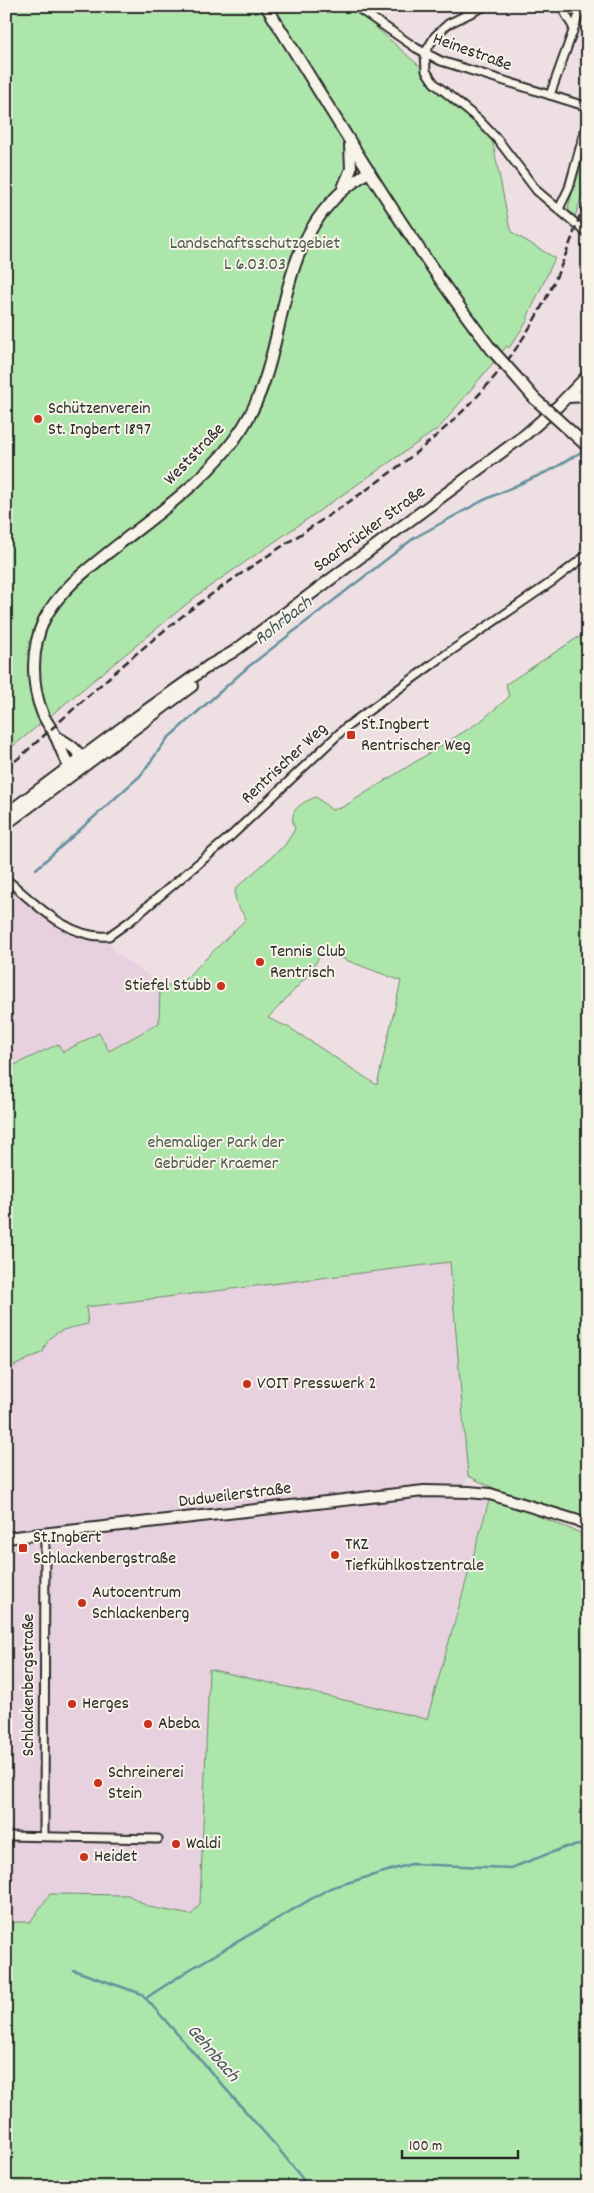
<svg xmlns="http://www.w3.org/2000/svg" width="594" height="2193" font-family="Dekko,sans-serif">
	<rect width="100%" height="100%" fill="#eedfe3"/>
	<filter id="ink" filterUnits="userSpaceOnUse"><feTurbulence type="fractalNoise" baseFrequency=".02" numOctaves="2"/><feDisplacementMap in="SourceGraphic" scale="10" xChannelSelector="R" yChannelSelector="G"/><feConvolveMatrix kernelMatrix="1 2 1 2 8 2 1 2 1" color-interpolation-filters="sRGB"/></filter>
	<g filter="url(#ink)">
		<g fill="#e7d1df">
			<path d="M6 887 64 931 75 935 107 939 115 952 160 984V1022L109 1051 6 1090Z"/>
			<path d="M450 1262 468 1476 460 1498 490 1497 428 1719 209 1670 200 1904 191 1915 149 1907 128 1895 30 1922H6V1373L14 1366 43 1352 45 1344 57 1331 88 1324 85 1307 214 1290Z"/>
		</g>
		<g fill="#ade6ab" stroke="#6c886b" fill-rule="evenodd">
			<path d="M6 6H352L490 129 509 224 513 233 555 258 528 316V320L509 348 507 346 439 428 199 594 6 752Z"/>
			<path d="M588 135V176L575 217 568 209 569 204Z"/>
			<path d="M588 631V1520L500 1491 468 1476 450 1262 86 1307 88 1324C68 1329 49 1329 43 1352L14 1366 6 1373V1069L58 1044 63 1052 99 1033 109 1051 159 1023 160 984 178 986 246 919C240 908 232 901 236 888L285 845 295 829C287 811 300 803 316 797L332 810 343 807 481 721 509 697 506 684ZM322 951 401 981 377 1085 290 1028 268 1018 311 972Z"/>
			<path d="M490 1497 588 1536V2187H6V1922H30L50 1894 128 1895 149 1907 191 1915 200 1904 209 1669 427 1719Z"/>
		</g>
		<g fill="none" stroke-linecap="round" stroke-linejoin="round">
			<g stroke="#63929c" stroke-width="2.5">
				<path d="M36 869 141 775 167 739 248 667 414 538 482 501 553 469 586 449"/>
				<path d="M73 1970 142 1994 277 2147 309 2187"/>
				<path d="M146 1998 189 1970 330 1888 411 1864 511 1868 566 1847 588 1844"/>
			</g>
			<defs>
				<g id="street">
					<path d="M355 6 416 48 441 61 588 107"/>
					<path d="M485 6 448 24 435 36 425 53 426 71 434 83 478 119 498 140 537 191 588 234"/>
					<path d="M561 6 573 27"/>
					<path d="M550 95 582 6"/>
					<path d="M559 209 569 188 588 119"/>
					<path d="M6 879C35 903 69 940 109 936L130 921 232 835 345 728 445 655 553 581 588 554"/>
					<path d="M6 1836 158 1839"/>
					<path d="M44 1836 45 1534"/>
				</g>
				<g id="secondary">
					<path d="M266 6C339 122 408 242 492 350"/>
					<path d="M343 188 351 169 350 145"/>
					<path d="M517 378 535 399"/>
					<path d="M568 397 588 396"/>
					<path d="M55 736C67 743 81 750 83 764"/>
					<path d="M69 766C63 756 60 746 55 735 51 727 45 721 42 712 31 684 31 648 44 620 59 590 89 568 114 548 160 512 211 477 243 427 289 354 272 263 334 199 344 188 357 180 369 171"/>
					<path d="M6 814 124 726 210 665 233 652 526 434 558 406 588 375"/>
					<path d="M6 824 192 686"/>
					<path d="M6 1538 424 1491 469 1492 490 1494 588 1524"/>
				</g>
			</defs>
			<use href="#street" stroke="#2b2b2b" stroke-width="11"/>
			<use href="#secondary" stroke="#2b2b2b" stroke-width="14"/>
			<use href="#street" stroke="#f7f3e8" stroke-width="7"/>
			<use href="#secondary" stroke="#f7f3e8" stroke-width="10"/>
			<path stroke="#2b2b2b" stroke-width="2.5" stroke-dasharray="8 4" stroke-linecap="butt" d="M6 769C71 713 132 653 201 602 319 515 457 452 533 322 558 280 574 235 588 190"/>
			<defs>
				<g id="secondary-bridge">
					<path d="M492 350 517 378"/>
					<path d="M535 399 588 447"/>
				</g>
			</defs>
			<use href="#secondary-bridge" stroke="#2b2b2b" stroke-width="14" stroke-linecap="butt"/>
			<use href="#secondary-bridge" stroke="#f7f3e8" stroke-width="10"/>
		</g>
	</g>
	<g fill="#c8321e" stroke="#f7f3e8" stroke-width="2">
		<circle cx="38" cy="419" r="5"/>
		<rect x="346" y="730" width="10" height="10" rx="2.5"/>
		<circle cx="260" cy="962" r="5"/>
		<circle cx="221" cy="986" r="5"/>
		<circle cx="247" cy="1384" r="5"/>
		<rect x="18" y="1543" width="10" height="10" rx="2.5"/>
		<circle cx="335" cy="1555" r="5"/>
		<circle cx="82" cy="1603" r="5"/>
		<circle cx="72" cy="1704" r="5"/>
		<circle cx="148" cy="1724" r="5"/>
		<circle cx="98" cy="1783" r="5"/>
		<circle cx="176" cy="1844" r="5"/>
		<circle cx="84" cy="1857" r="5"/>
	</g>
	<g text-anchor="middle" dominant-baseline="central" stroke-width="4" stroke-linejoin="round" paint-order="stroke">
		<g font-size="18" fill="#2b2b2b" stroke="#f7f3e8">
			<text transform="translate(472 53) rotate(20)">Heinestraße</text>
			<text transform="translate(195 455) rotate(-46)">Weststraße</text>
			<text transform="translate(370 530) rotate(-36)">Saarbrücker Straße</text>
			<text transform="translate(285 764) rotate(-43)">Rentrischer Weg</text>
			<text transform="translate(235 1496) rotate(-7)">Dudweilerstraße</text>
			<text transform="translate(29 1685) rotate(-90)">Schlackenbergstraße</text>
		</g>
		<g font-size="18" fill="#4c5a4b" stroke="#f7f3e8">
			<text x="255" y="244">Landschaftsschutzgebiet<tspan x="255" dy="21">L 6.03.03</tspan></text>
			<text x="216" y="1143">ehemaliger Park der<tspan x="216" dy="21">Gebrüder Kraemer</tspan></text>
		</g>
		<g font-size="18" fill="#2b2b2b" stroke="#f7f3e8" text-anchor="start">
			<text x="48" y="409">Schützenverein<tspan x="48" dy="21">St. Ingbert 1897</tspan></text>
			<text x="361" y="725">St.Ingbert<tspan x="361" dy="21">Rentrischer Weg</tspan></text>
			<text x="270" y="952">Tennis Club<tspan x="270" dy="21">Rentrisch</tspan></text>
			<text x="211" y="986" text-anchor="end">Stiefel Stubb</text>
			<text x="257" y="1384">VOIT Presswerk 2</text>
			<text x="33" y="1538">St.Ingbert<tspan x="33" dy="21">Schlackenbergstraße</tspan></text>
			<text x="345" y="1545">TKZ<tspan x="345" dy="21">Tiefkühlkostzentrale</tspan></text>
			<text x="92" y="1593">Autocentrum<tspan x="92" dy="21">Schlackenberg</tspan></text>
			<text x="82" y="1704">Herges</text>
			<text x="158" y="1724">Abeba</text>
			<text x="108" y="1773">Schreinerei<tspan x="108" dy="21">Stein</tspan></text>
			<text x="186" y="1844">Waldi</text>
			<text x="94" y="1857">Heidet</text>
		</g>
		<g font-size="19" font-style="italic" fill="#42565a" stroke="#f7f3e8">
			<text transform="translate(284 622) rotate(-38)">Rohrbach</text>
			<text transform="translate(212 2054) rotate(49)">Gehnbach</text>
		</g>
	</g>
	<rect width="594" height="2193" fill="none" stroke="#f7f3e8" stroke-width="25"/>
	<rect x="12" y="12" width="569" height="2168" fill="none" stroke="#2b2b2b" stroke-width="2" filter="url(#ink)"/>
	<path d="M402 2150v8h116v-8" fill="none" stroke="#2b2b2b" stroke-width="2.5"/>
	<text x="409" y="2150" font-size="15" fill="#2b2b2b" stroke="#f7f3e8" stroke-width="4" paint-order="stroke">100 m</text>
</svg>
